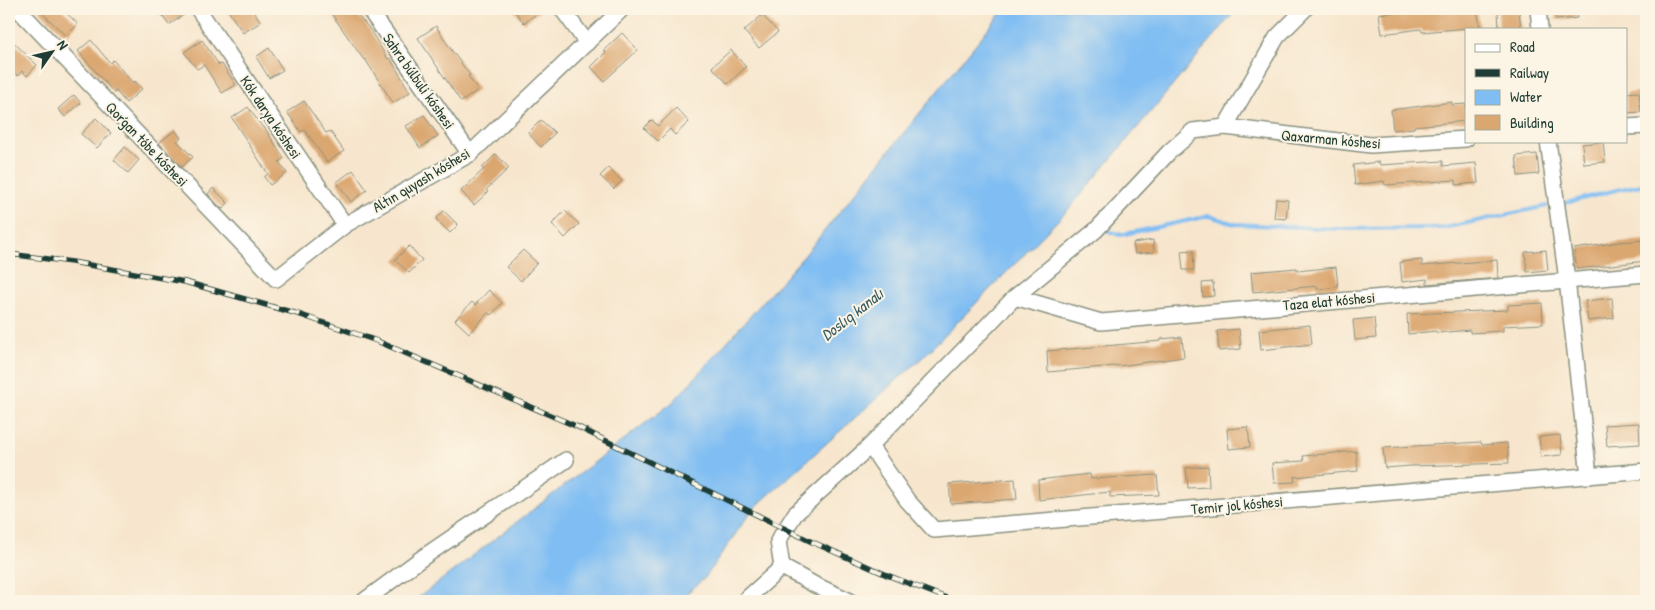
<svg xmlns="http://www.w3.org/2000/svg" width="1655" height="610" font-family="'Patrick Hand',sans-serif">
	<rect width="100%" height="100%" fill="#fcf5e5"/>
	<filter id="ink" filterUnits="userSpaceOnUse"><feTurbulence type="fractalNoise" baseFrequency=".02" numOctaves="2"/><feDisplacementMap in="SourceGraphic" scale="10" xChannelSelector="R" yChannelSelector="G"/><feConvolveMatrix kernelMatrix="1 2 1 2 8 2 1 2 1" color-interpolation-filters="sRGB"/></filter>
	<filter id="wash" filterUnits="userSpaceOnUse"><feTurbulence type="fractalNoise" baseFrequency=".0096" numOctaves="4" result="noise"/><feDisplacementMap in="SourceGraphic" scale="20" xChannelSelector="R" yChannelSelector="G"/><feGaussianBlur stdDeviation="1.12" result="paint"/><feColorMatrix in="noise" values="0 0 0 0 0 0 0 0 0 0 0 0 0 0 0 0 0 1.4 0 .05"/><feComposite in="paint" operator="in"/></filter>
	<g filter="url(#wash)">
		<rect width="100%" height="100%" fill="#f7e6cd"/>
		<path fill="#7fbdf3" stroke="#4f7d94" d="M1004 9H1237L1070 208 924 356 752 510 705 578 677 601H414L673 402 804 256Z"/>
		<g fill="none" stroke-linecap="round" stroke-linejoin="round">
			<g stroke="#7fbdf3" stroke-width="4">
				<path d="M1566 203 1616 190 1646 184"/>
				<path d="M1103 229 1120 235 1209 216 1235 224 1339 229 1444 228 1547 206"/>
			</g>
		</g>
		<g id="blocks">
			<g fill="#dba771">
				<path d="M38 9H62L78 24 66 36Z"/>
				<path d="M157 9H189V11L169 25Z"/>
				<path d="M227 9H252L261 22 243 33Z"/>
				<path d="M336 9H353L368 27 388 59 390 58 410 92 393 103 365 59 364 60 331 13Z"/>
				<path d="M513 9H543L524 23Z"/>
				<path d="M1469 9H1477L1480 27 1422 32 1421 29 1382 34 1379 14 1406 11V13L1441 10V12Z"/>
				<path d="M1555 9H1576L1577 18 1556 20Z"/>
				<path d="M1519 10 1521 29H1499L1498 12Z"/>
				<path d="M762 15 778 32 759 48 744 31Z"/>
				<path d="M436 26 452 51 470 75 468 76 478 90 461 102 418 38Z"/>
				<path d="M622 33 638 50 604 81 591 67 606 52 604 50Z"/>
				<path d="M9 38 37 65 27 76 22 71 18 76 9 67Z"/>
				<path d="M91 40 110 63 113 60 133 83 135 81 142 89 126 103 116 91 114 93 78 51Z"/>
				<path d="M202 40 219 65 222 64 236 85 222 93 204 65 197 69 184 52Z"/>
				<path d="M269 48 283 70 269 78 256 57Z"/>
				<path d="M731 50 746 67 728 84 712 67Z"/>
				<path d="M1639 92 1641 112 1626 113V93Z"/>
				<path d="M74 95 81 103 65 117 58 109Z"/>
				<path d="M304 101 326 133 330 131 344 151 327 162 305 130 301 132 287 112Z"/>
				<path d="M1452 102V105L1466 104V121L1414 126V128L1393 130 1391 110Z"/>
				<path d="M248 107 263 128 264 127 284 158 279 162 287 173 270 185 264 177 268 174 232 118Z"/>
				<path d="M676 108 689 122 675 135 670 129 658 141 644 128 652 120 658 126Z"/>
				<path d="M424 115 438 136 420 148 406 126Z"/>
				<path d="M96 118 111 133 97 148 81 134Z"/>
				<path d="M541 120 555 133 541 147 528 133Z"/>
				<path d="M175 130 181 138 177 141 193 157 182 167 159 143Z"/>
				<path d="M1603 142 1605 162 1584 164 1582 144Z"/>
				<path d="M125 147 139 160 128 173 114 160Z"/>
				<path d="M496 154 509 168 486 190 488 192 474 205 461 191 484 169 482 168Z"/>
				<path d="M1537 154 1539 174 1518 176 1516 156Z"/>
				<path d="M1443 161V166L1476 163 1478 183 1456 185V180L1385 185 1384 181 1355 185 1353 165 1379 162 1380 165Z"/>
				<path d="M608 168 622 181 614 189 600 176Z"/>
				<path d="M353 170 367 190 351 202 337 182Z"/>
				<path d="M213 188 228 203 222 209 208 194Z"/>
				<path d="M1276 199 1288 200 1286 219 1274 218Z"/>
				<path d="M444 211 458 225 450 233 436 219Z"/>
				<path d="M565 211 579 224 565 238 552 224Z"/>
				<path d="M1153 240 1154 252 1135 254 1133 243Z"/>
				<path d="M1646 240V261L1577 269 1574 249 1619 242Z"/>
				<path d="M409 246 422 260 409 273 395 260Z"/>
				<path d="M523 250 537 263 521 281 506 267Z"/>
				<path d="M1193 250 1194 270H1183L1181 251Z"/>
				<path d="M1546 250 1548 270 1527 272 1525 252Z"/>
				<path d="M1422 260V266L1497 260 1498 278 1427 284V279L1402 282 1400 262Z"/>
				<path d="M1336 267 1338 287 1317 289V286L1253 292 1251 272 1297 268V271Z"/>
				<path d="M1213 282 1214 296 1203 297 1202 283Z"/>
				<path d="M489 290 502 303 491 315 488 313 469 333 455 320 472 302 475 305Z"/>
				<path d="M1612 298 1614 318 1588 321 1585 301Z"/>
				<path d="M1542 303 1543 324 1503 326V331L1470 333V330L1437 333 1436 331 1408 334 1407 314 1508 310V305Z"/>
				<path d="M1374 318 1376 338 1355 340 1353 320Z"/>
				<path d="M1310 325 1312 344 1261 350 1259 330Z"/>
				<path d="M1239 329 1241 349 1219 351 1217 331Z"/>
				<path d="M1182 337 1184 357 1126 365 1048 372 1047 351 1161 341V339Z"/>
				<path d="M1639 423 1640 444 1607 446 1605 425Z"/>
				<path d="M1248 427 1250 447 1229 449 1227 429Z"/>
				<path d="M1560 435 1562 455 1541 457 1539 437Z"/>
				<path d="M1481 442 1482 445 1507 443 1509 463 1411 466 1385 468 1383 448Z"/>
				<path d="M1356 451 1358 471 1294 477 1295 482 1274 483 1272 463 1304 461 1303 456Z"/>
				<path d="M1208 466 1209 487 1188 488 1186 468Z"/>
				<path d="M1090 474 1091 479 1157 475 1159 495 1110 497V492L1039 500 1038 480Z"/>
				<path d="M1015 479 1017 499 951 504 949 484Z"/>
			</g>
		</g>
	</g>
	<g filter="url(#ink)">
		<use href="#blocks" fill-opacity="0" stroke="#8b9280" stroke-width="1"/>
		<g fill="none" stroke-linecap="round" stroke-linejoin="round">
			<defs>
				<g id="minor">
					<path d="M18 9 276 279 345 225 470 154 622 9"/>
					<path d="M198 9 345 225"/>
					<path d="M369 9 470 154"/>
					<path d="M562 9 587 43"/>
					<path d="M1538 9 1540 29"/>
					<path d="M1225 127 1371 145 1466 139"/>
					<path d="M1626 127 1646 126"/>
					<path d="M1548 141 1567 280 1589 476"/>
					<path d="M1015 297 1101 322 1646 274"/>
					<path d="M870 446 907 500 934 530 1646 471"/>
					<path d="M782 567 778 541 795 514 870 446 1015 297 1096 230 1169 152 1193 131 1225 127 1277 37 1305 9"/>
					<path d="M782 567 815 585 850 601"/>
					<path d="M364 601 422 558 566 460"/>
					<path d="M744 601 782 567"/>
				</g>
			</defs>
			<use href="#minor" stroke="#8b9280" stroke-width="18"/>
			<use href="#minor" stroke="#fff" stroke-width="15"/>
			<defs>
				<path id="rail" d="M9 254 72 262 185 282 298 314 377 341 578 427 810 541 887 575 954 601"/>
			</defs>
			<use href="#rail" stroke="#1f3d34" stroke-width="5.5"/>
			<use href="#rail" stroke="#fcf5e5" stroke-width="4" stroke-dasharray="11" stroke-linecap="butt"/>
		</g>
	</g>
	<g text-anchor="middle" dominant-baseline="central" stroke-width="4" stroke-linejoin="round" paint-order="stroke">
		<g font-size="15" fill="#1f3d34" stroke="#fcf5e5">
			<text transform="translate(419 81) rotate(55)">Sahra búlbuli kóshesi</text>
			<text transform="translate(271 117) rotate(56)">Kók darya kóshesi</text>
			<text transform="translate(1331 139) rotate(5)">Qaxarman kóshesi</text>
			<text transform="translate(147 144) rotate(46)">Qorǵan tóbe kóshesi</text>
			<text transform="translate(421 180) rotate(-31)">Altın quyash kóshesi</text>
			<text transform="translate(1329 301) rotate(-5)">Taza elat kóshesi</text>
			<text transform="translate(1237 505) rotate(-5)">Temir jol kóshesi</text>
		</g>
		<g font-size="16" font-style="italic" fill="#375d64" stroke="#fcf5e5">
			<text transform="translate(852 314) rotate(-38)">Doslıq kanalı</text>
		</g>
	</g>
	<rect width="1655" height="610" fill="none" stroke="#fcf5e5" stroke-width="30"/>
	<rect x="1465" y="28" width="162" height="115" fill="#fcf5e5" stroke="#a4ab9e"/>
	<rect x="1475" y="44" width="25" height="8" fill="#ffffff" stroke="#a4ab9e"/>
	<text x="1510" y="52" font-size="15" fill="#1f3d34">Road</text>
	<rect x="1475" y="69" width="25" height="8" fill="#1f3d34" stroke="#a4ab9e"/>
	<text x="1510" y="78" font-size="15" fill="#1f3d34">Railway</text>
	<rect x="1475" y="90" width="25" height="15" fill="#7fbdf3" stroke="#a4ab9e"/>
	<text x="1510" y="102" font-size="15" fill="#1f3d34">Water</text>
	<rect x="1475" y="115" width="25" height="15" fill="#dba771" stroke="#a4ab9e"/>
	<text x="1510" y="128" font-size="15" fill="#1f3d34">Building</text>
	<g transform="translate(52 52) rotate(56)" stroke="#fcf5e5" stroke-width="4" paint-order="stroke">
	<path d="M0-4L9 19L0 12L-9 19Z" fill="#1f3d34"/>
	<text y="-8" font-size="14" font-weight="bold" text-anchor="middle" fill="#1f3d34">N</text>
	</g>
</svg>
